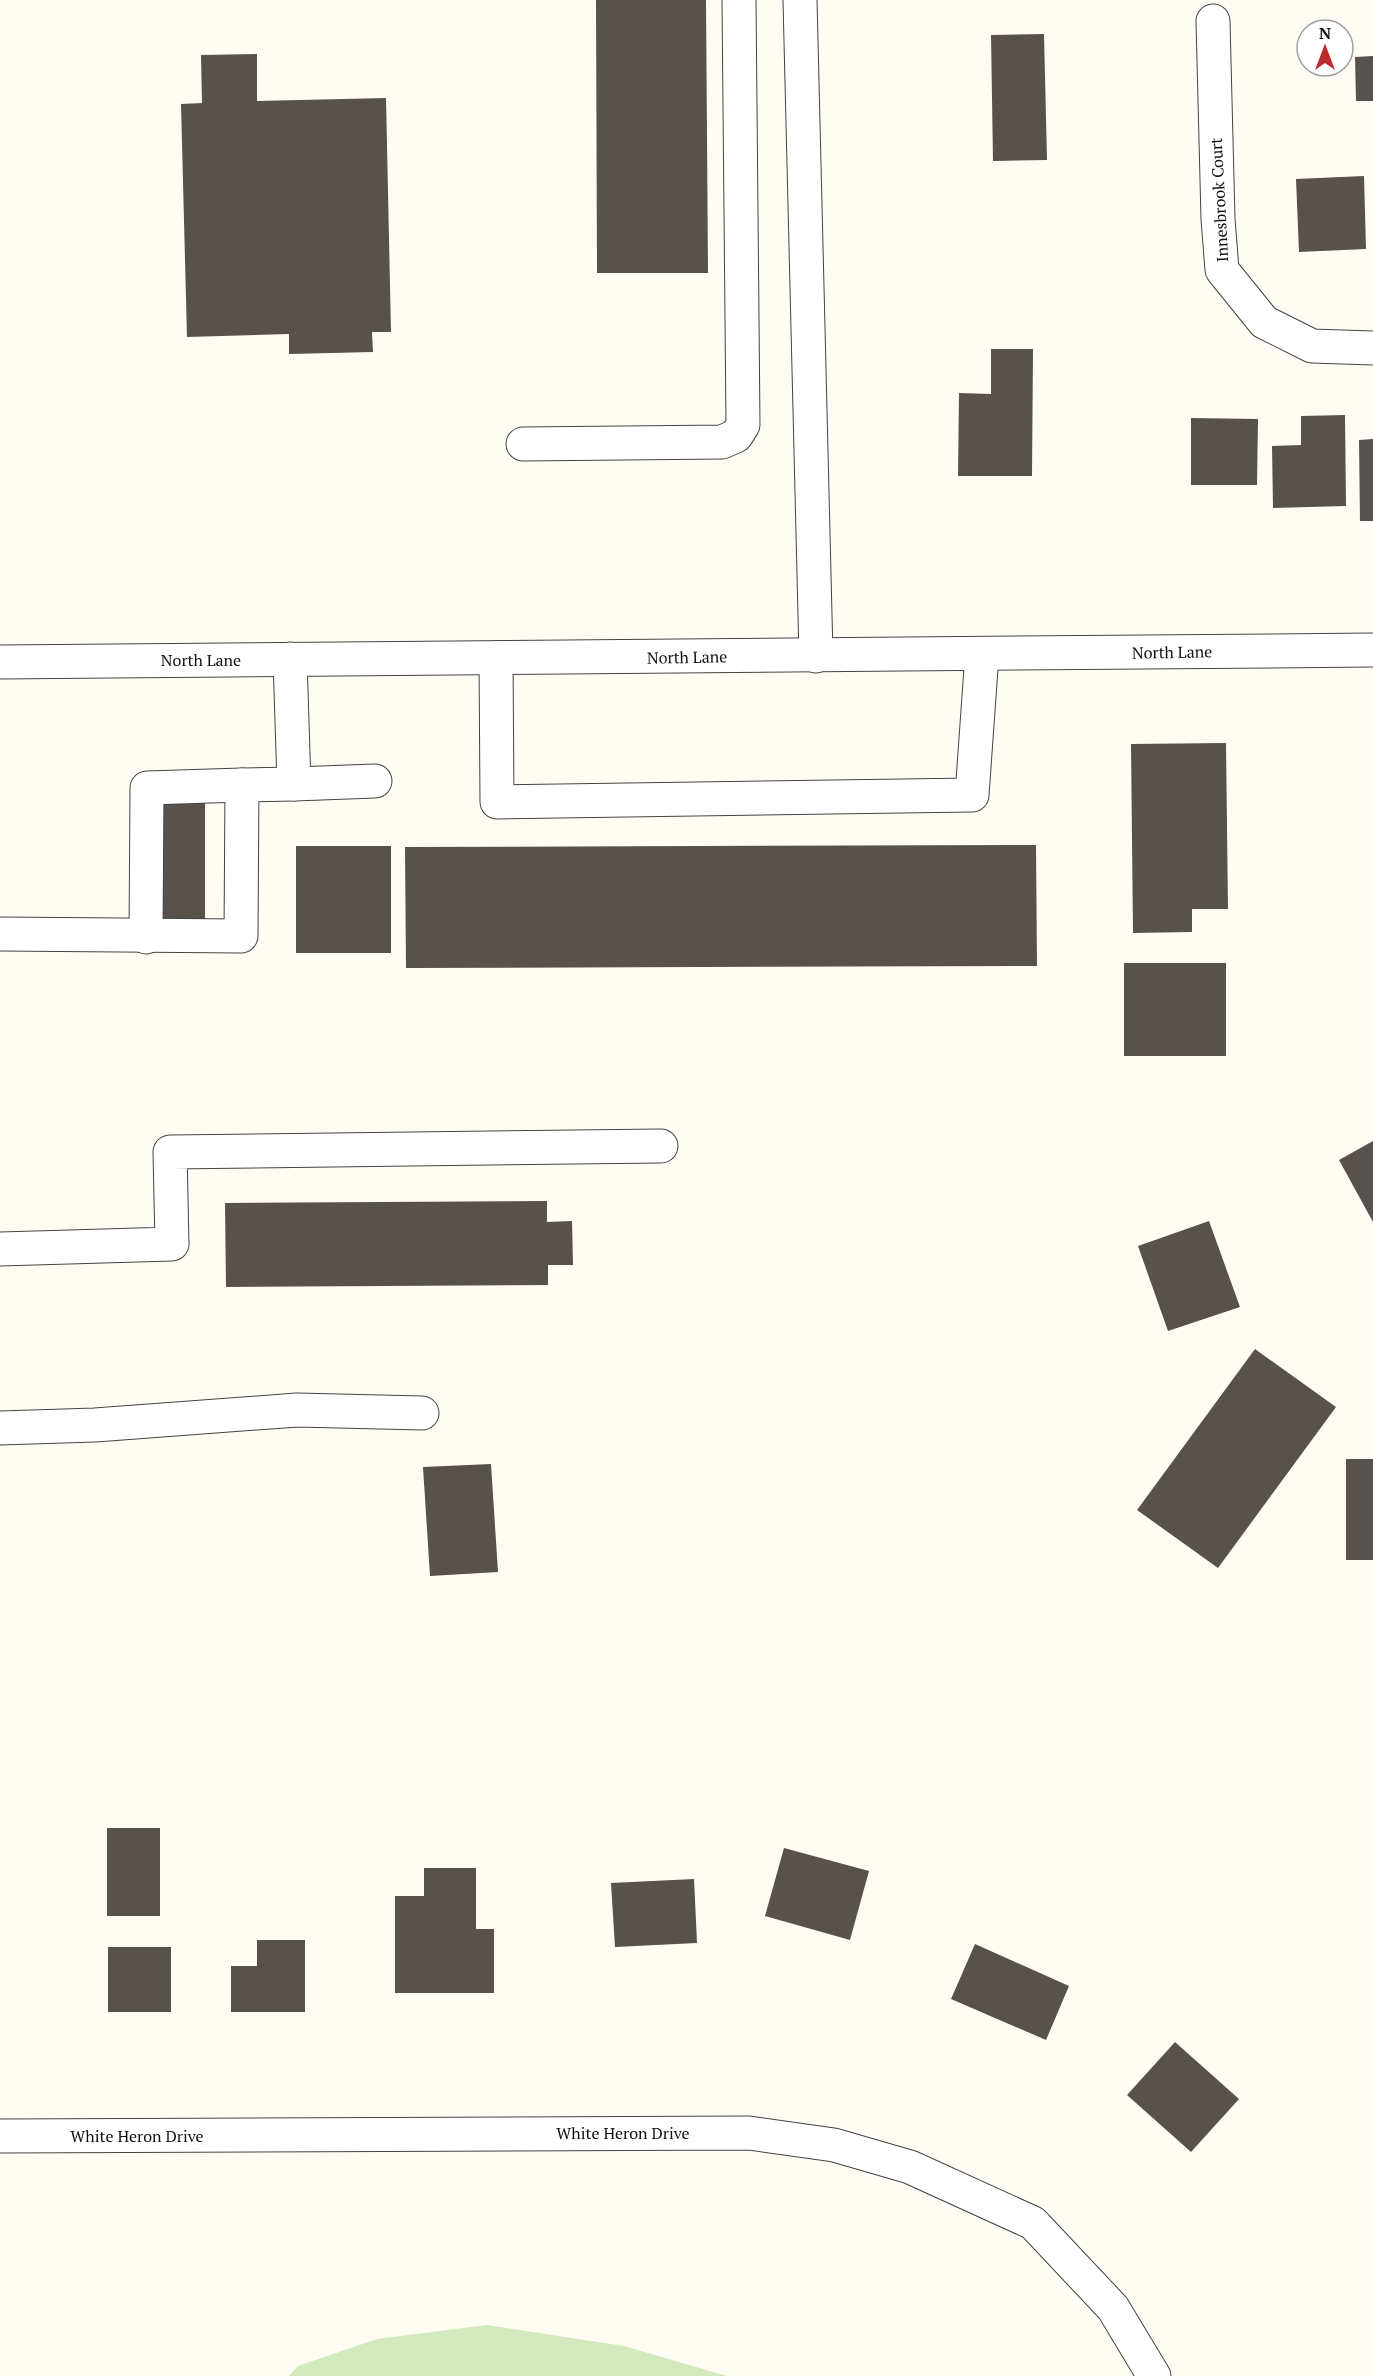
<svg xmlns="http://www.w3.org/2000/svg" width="1373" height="2376" font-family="'PT Serif',serif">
	<rect width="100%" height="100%" fill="#fffdf3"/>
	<path fill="#d2e9bd" d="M487 2325 624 2346 727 2376H289L298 2366 377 2339Z"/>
	<g fill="#58514c">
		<path d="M596 0H706L708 273H597Z"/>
		<path d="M1044 34 1047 160 993 161 991 35Z"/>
		<path d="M257 54V101L386 98 391 332H372L373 352 289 354V334L187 337 181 104 202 103 201 55Z"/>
		<path d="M1373 56V101H1356L1355 57Z"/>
		<path d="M1364 176 1366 249 1299 252 1296 179Z"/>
		<path d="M991 349H1033L1032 476H958L959 393 991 394Z"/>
		<path d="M1345 415 1346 506 1273 508 1272 446 1301 445V416Z"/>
		<path d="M1191 418 1258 419 1257 485H1191Z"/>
		<path d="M1373 439V521H1360L1359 440Z"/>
		<path d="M1226 743 1228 909H1192V932L1133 933 1131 744Z"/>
		<rect x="160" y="789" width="45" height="133"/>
		<path d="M1036 845 1037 966 406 968 405 847Z"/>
		<rect x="296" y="846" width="95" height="107"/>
		<rect x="1124" y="963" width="102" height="93"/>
		<path d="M1373 1141V1222L1339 1160Z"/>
		<path d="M547 1201V1222L572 1221 573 1265H548V1285L226 1287 225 1203Z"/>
		<path d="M1209 1221 1240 1307 1168 1331 1138 1246Z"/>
		<path d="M1255 1349 1336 1407 1218 1568 1137 1510Z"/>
		<rect x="1346" y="1459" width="27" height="101"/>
		<path d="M491 1464 498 1572 430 1576 423 1467Z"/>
		<rect x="107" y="1828" width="53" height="88"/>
		<path d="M784 1848 869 1871 850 1940 765 1916Z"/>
		<path d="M424 1868H476V1929H494V1993H395V1896H424Z"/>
		<path d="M694 1879 697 1943 615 1947 611 1883Z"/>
		<path d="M257 1940H305V2012H231V1966H257Z"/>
		<path d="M975 1944 1069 1986 1046 2040 951 1999Z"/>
		<rect x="108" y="1947" width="63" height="65"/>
		<path d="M1175 2042 1239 2099 1191 2152 1127 2095Z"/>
	</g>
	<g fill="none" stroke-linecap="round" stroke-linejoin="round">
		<defs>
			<g id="minor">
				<path d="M800 0 816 656"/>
				<path d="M1213 21 1218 219 1222 270 1264 322 1312 346 1373 348"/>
				<path d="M523 444 722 442 736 436 743 425 739 0"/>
				<path d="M496 658 497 802 972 795 982 654"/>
				<path d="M290 659 294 784 375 781"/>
				<path d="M0 662 1373 650"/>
				<path d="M0 934 241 936 242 785 294 784"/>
				<path d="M146 937 147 788 242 785"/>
				<path d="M0 1249 172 1244 170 1152 661 1146"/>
				<path d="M0 1428 95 1425 297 1410 422 1413"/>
				<path d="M0 2136 749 2133 834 2145 910 2167 1033 2223 1113 2308 1154 2376"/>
			</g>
		</defs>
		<use href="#minor" stroke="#434343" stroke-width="35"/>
		<use href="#minor" stroke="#fff" stroke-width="33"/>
	</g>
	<g text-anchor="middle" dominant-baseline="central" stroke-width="6" stroke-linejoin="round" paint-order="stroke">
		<g font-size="16" fill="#101010" stroke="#fff">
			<text transform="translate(1219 200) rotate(-93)">Innesbrook Court</text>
			<text transform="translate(1172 652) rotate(-1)">North Lane</text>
			<text transform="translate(687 657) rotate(-1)">North Lane</text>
			<text x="201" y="660">North Lane</text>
			<text x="623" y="2133">White Heron Drive</text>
			<text x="137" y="2136">White Heron Drive</text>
		</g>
	</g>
	<g transform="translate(1325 48)"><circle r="28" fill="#ffffff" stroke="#9f9f9f" stroke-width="1.5"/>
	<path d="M0-4.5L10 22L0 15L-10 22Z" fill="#bc2b2e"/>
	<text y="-9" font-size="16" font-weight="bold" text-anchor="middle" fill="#101010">N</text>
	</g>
</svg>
